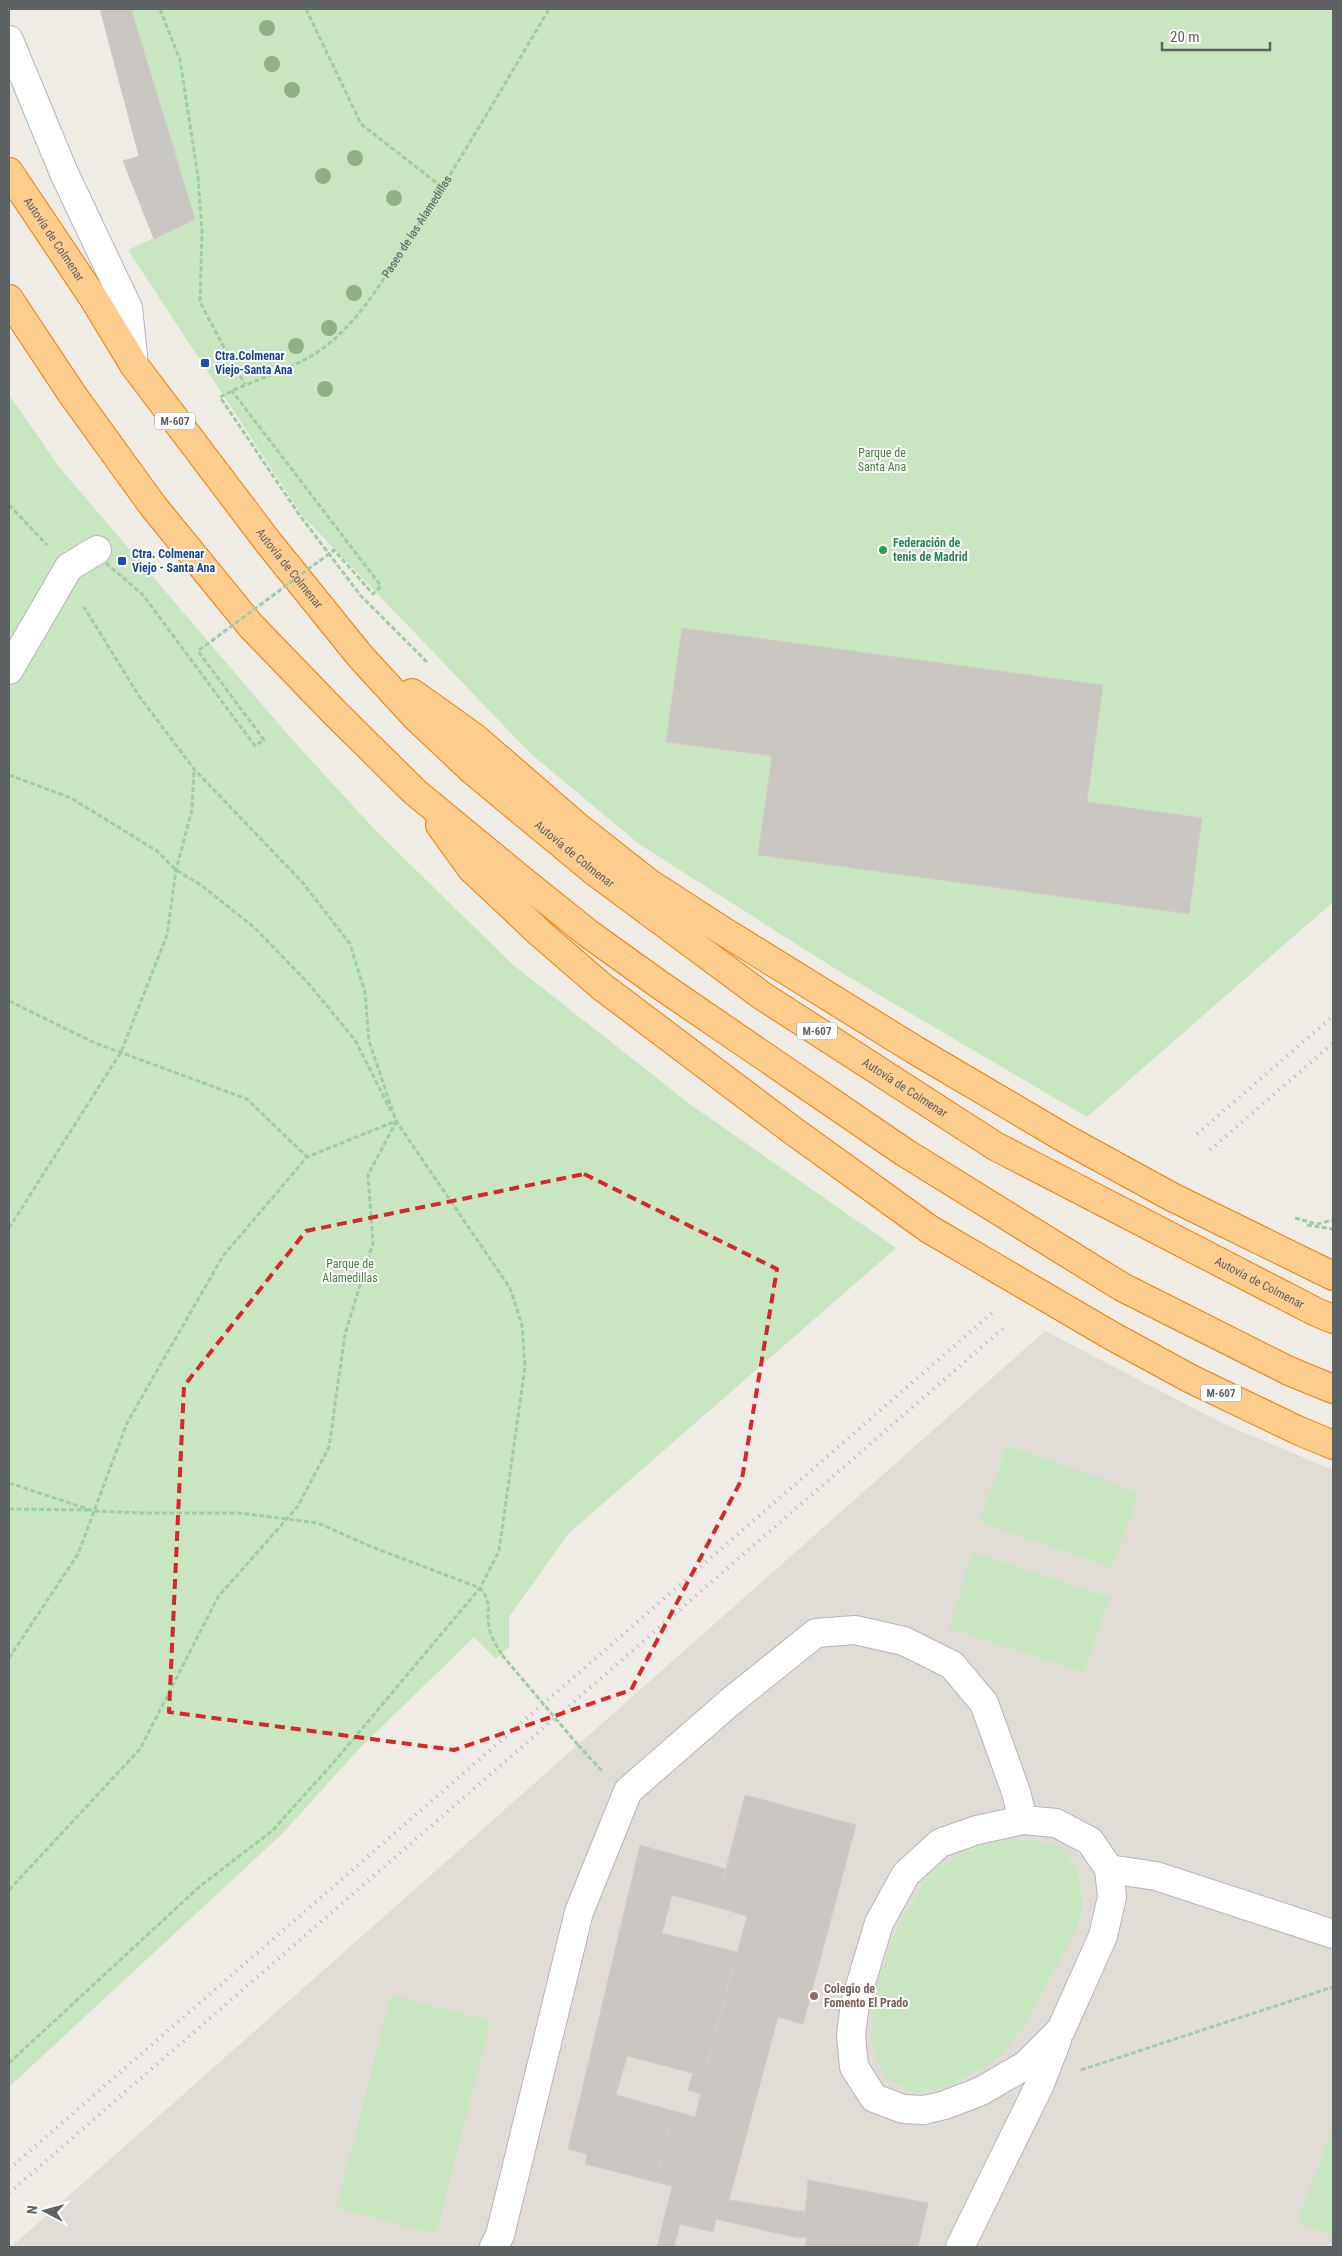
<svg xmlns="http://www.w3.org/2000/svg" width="1342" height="2256" font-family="'Roboto Condensed',sans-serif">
	<rect width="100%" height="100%" fill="#efebe5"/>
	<path fill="#e2dcd6" d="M1045 1331 1224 1424 1333 1470V2247H11Z"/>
	<g fill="#c8e7c1">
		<path d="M131 9H1333V902L1087 1117 842 973 639 844 530 753 301 514 128 250 195 219Z"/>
		<path d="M9 395 60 468 289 736 375 830 512 964 691 1105 896 1248 568 1534 509 1617V1647L496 1659 474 1637 358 1750 282 1834 9 2087Z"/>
		<path d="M1007 1445 1138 1492 1112 1568 980 1522Z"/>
		<path d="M973 1552 1110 1597 1084 1673 948 1628Z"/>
		<path d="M1006 1839 1038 1840 1063 1848 1077 1871 1083 1901 1078 1926 1023 2029 997 2059 953 2085 917 2093 885 2079 871 2040 873 1992 898 1925 932 1870 976 1847Z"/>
		<path d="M391 1995 491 2021 436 2234 336 2208Z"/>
		<path d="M1333 2127V2235L1297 2222Z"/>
	</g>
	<g fill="#cac6c2" stroke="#d4ccc3">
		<path d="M100 9H131L195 219 154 239 123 161 139 156Z"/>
		<path d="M682 628 1103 685 1087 802 1202 818 1189 914 758 855 772 756 666 742Z"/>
		<path d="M745 1795 856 1825 803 2024 778 2017 729 2200 655 2180 674 2111 695 2117 701 2094 688 2090 693 2073 704 2076 747 1916 716 1907Z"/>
		<path d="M640 1845 726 1869 716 1907 672 1895 662 1933 737 1952 704 2076 627 2056 616 2095 674 2111 655 2180 729 2200 805 2212 798 2238 716 2219 713 2232 680 2224 674 2247H657L672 2186 585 2164 587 2154 568 2149Z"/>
		<path d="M808 2180 928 2203 918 2247H805L807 2237 798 2238 805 2212Z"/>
	</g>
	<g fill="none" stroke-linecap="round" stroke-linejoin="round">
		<defs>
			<g id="minor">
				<path d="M9 40 64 173 128 308 134 365"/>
				<path d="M9 670 69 567 97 550"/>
				<path d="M1023 1820 1056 1823 1090 1841 1109 1869 1112 1897 1103 1936 1061 2030 1026 2065 981 2091 945 2105 924 2110 903 2109 874 2098 854 2067 851 2035 855 2003 879 1923 906 1874 940 1843 977 1830Z"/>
				<path d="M1109 1869 1156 1876 1333 1934"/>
				<path d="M494 2247 500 2235 579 1912 628 1791 730 1702 816 1633 855 1630 904 1641 952 1665 984 1703 1016 1792 1023 1820"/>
				<path d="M960 2247 1040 2084 1057 2040"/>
			</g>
			<g id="highway">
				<path id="s2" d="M9 172 94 299 134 365 268 542 360 656 415 716 472 770 594 871 761 995 995 1146 1316 1312 1333 1319"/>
				<path d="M9 299 72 394 153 506 251 626 336 714 415 792 518 877 589 934 660 985 904 1152 1122 1287 1289 1371 1333 1389"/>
				<path d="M412 693 475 738 579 828 649 883 723 931 915 1050 1066 1139 1172 1197 1333 1276"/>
				<path d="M440 825 471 868 541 934 601 986 792 1130 929 1229 1112 1336 1191 1379 1295 1429 1333 1445"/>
			</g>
		</defs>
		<use href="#minor" stroke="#b2b6ba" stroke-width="30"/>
		<use href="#highway" stroke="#f47d00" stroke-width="30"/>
		<g stroke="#9ecfa4" stroke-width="3" stroke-dasharray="5 2.5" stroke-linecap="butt">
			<path d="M160 9 180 60 198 177 202 232 200 302 231 361 245 384"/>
			<path d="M306 9 361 124 443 188"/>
			<path d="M9 505 47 545"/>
			<path id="s1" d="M427 662 361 596 298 513 220 397C253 379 291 371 322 349 360 321 382 281 407 242 457 166 503 87 549 9"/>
			<path d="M9 775 71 798 157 851 176 870 201 885 255 928 308 983 355 1040 391 1111"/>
			<path d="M9 1001 95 1043 247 1099 307 1157"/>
			<path d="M1295 1218 1317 1224 1333 1220"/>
			<path d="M1307 1225 1333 1229"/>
			<path d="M9 1228 121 1052 167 935 176 870 192 810 194 769"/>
			<path d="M9 1483 94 1511 143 1513H240L318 1523 372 1547 480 1588C493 1603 486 1609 489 1626 490 1637 497 1646 502 1655"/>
			<path d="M9 1509 89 1510"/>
			<path d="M9 1658 78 1554 127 1423 223 1256 307 1157 396 1121"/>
			<path d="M578 1745 602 1771"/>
			<path d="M9 1890 140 1749 218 1597 298 1506 329 1447 345 1334 373 1243 368 1175 396 1122"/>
			<path d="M9 2063 199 1887 272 1831 334 1762 480 1588 499 1551 525 1367 522 1325 510 1288 396 1121 369 1041 365 992 350 944 303 883 194 769 139 696 84 607"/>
			<path d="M1081 2070 1333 1987"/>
		</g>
		<use href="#minor" stroke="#fff" stroke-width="28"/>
		<use href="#highway" stroke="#fdcd8e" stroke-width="28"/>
		<g stroke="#b3b4b5" stroke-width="4" stroke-dasharray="1 6" stroke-linecap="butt">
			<path d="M1197 1134 1333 1016"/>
			<path d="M1210 1150 1333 1043"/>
			<path d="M9 2169 992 1313"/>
			<path d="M9 2193 1007 1325"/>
		</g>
		<g stroke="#9ecfa4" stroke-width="3" stroke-dasharray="5 2.5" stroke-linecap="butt">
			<path d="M106 563 143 595 255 746 264 740 198 651 334 550 373 594 381 586 232 391"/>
			<path d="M502 1655 578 1745"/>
		</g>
	</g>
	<g fill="#8eb284">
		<circle cx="267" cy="28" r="8"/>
		<circle cx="272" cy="64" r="8"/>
		<circle cx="292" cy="90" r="8"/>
		<circle cx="355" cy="158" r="8"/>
		<circle cx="323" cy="176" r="8"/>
		<circle cx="394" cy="198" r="8"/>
		<circle cx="354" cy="293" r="8"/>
		<circle cx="329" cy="328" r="8"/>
		<circle cx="296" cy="346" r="8"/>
		<circle cx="325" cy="389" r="8"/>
	</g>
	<path fill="none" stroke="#d62828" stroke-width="4" stroke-dasharray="10 6" stroke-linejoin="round" d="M584 1174 777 1269 742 1479 631 1690 454 1750 169 1712 184 1386 306 1231Z"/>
	<g fill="#1a4fb4" stroke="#fff" stroke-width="2">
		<rect x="200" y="358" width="10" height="10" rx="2.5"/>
		<rect x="117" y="556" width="10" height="10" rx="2.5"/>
	</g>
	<circle fill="#2e9e5b" stroke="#fff" stroke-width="2" cx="883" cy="550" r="5"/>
	<circle fill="#8d6e63" stroke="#fff" stroke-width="2" cx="814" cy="1996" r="5"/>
	<g text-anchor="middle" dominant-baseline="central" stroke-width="4" stroke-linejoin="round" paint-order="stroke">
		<g fill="#fff" stroke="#8e9193" stroke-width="1">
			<rect x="155" y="412.5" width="40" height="17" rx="4"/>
			<rect x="797" y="1022.5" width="40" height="17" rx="4"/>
			<rect x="1201" y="1384.5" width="40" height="17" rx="4"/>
		</g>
		<g font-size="11" font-weight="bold" fill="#5d6265">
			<text x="175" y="421">M-607</text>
			<text x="817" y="1031">M-607</text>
			<text x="1221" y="1393">M-607</text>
		</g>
		<g font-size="12" fill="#5d6265" stroke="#fff">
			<text stroke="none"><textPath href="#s1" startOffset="606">Paseo de las Alamedillas</textPath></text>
			<text stroke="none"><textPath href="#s2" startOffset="81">Autovía de Colmenar</textPath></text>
			<text stroke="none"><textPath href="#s2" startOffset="486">Autovía de Colmenar</textPath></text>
			<text stroke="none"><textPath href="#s2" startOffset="891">Autovía de Colmenar</textPath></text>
			<text stroke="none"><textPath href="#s2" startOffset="1296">Autovía de Colmenar</textPath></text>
			<text stroke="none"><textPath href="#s2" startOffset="1701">Autovía de Colmenar</textPath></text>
		</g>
		<g font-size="12" font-weight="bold" fill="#164399" stroke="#fff" text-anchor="start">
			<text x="215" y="356">Ctra.Colmenar<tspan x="215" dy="14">Viejo-Santa Ana</tspan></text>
			<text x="132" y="554">Ctra. Colmenar<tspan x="132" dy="14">Viejo - Santa Ana</tspan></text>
		</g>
		<g font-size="12" fill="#3f8435" stroke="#fff">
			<text x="882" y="453">Parque de<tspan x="882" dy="14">Santa Ana</tspan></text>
			<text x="350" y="1264">Parque de<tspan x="350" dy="14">Alamedillas</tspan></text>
		</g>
		<g font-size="12" font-weight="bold" fill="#27864d" stroke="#fff" text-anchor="start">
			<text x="893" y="543">Federación de<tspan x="893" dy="14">tenis de Madrid</tspan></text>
		</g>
		<g font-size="12" font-weight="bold" fill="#785e54" stroke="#fff" text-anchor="start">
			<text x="824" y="1989">Colegio de<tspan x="824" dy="14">Fomento El Prado</tspan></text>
		</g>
	</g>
	<rect width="1342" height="2256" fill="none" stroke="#5d6265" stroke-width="20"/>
	<g transform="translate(45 2211) rotate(276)" stroke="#ffffff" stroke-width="4" paint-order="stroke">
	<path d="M0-4L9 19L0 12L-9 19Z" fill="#5d6265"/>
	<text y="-8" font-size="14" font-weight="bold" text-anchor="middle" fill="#5d6265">N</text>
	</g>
	<path d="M1162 42v8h108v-8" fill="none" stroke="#5d6265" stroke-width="2.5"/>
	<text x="1170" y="42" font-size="15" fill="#5d6265" stroke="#ffffff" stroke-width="4" paint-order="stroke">20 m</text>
</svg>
